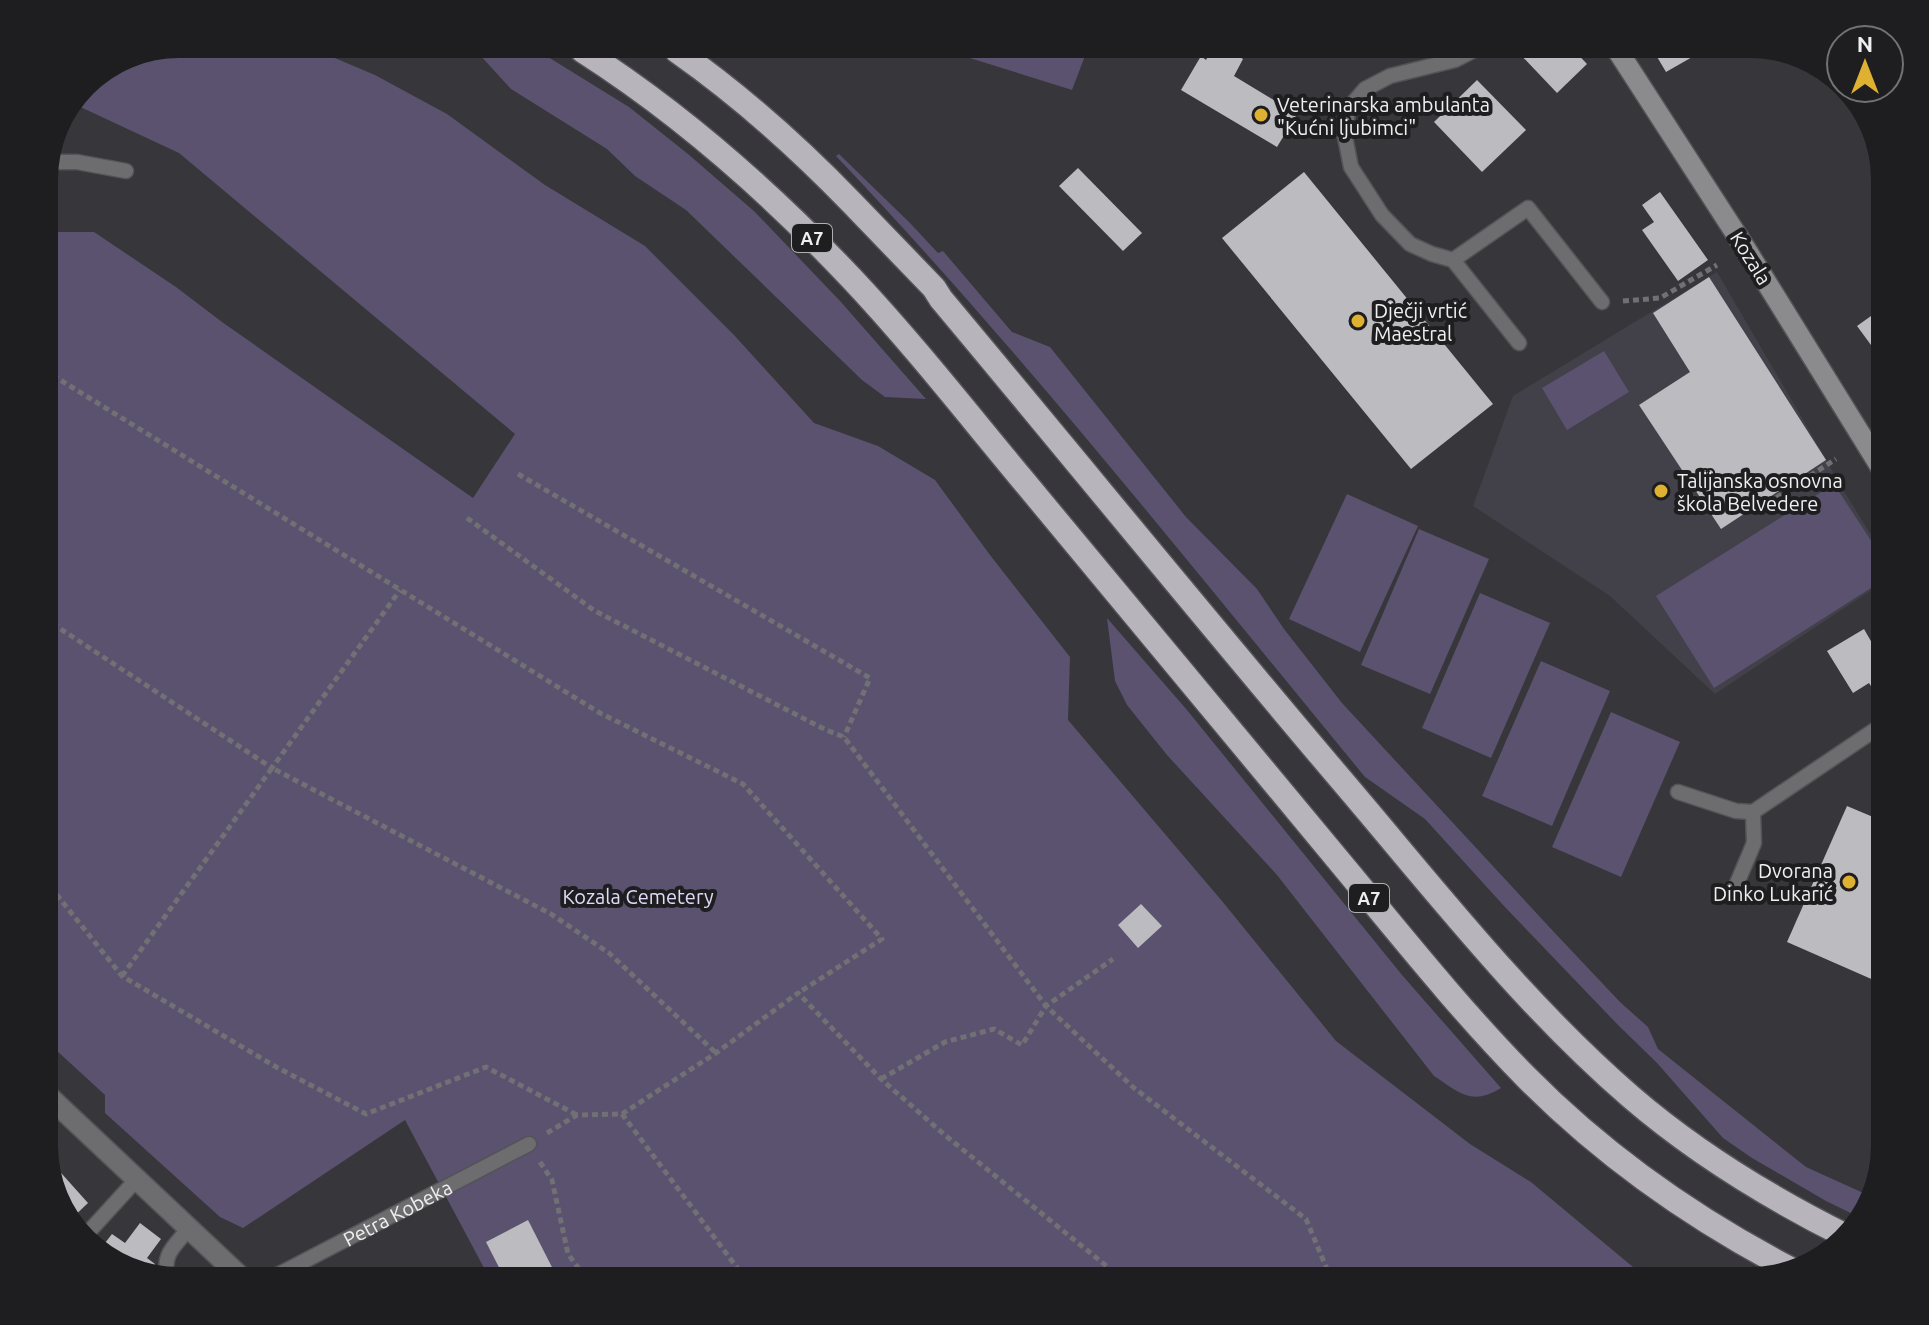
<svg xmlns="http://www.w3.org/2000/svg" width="1929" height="1325" font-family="Ubuntu,sans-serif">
	<rect width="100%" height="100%" fill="#37363a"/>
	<path fill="#424049" d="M1717 272 1829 464 1835 477 1885 557V581L1715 694 1610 596 1473 506 1513 396Z"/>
	<g fill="#5a526f">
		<path d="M1088 48 1072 90 941 49Z"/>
		<path d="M473 52H540L629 107 688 154 755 212 841 302 926 399 885 397 862 380 686 210 635 176 607 149 511 89 479 54Z"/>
		<path d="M323 53 375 75 447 114 545 185 645 246 734 335 814 423 878 446 935 480 990 555 1070 657 1068 720 1222 901 1336 1041 1470 1144 1531 1182 1645 1277 1704 1281H491L405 1120 243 1228 220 1217 105 1113V1095L44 1039V232H94L176 287 222 322 473 498 515 434 179 153 74 104 84 83 128 54Z"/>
		<path d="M839 154 910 223 938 253 943 251 1012 332 1050 347 1186 517 1257 589 1284 629 1342 703 1553 931 1620 1002 1648 1027 1658 1049 1806 1167 1870 1196 1863 1219 1826 1201 1752 1158 1723 1138 1657 1063 1618 1025 1504 906 1425 819 1365 777C1192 567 1023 353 836 156Z"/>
		<path d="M1604 351 1629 392 1567 430 1542 388Z"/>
		<path d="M1834 484 1885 562V579L1714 688 1656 596Z"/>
		<path d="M1347 494 1418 526 1360 652 1289 619Z"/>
		<path d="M1419 529 1489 559 1430 694 1361 665Z"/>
		<path d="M1480 593 1550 623 1491 758 1422 728Z"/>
		<path d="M1107 618 1187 710 1402 975 1501 1088C1471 1106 1460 1093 1434 1076L1277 875 1167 755 1127 705 1115 681Z"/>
		<path d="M1541 661 1610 691 1552 826 1482 796Z"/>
		<path d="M1611 712 1680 742 1621 877 1552 847Z"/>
	</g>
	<g fill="#bcbbc0">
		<path d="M1715 44 1666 72 1650 45Z"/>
		<path d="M1523 45H1569L1587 64 1557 93 1517 51Z"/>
		<path d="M1213 47H1224L1243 59 1234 76 1297 114 1277 147 1181 90 1201 56 1206 60Z"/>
		<path d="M1477 80 1526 130 1482 172 1434 122Z"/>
		<path d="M1078 168 1142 233 1123 251 1059 186Z"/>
		<path d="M1304 172 1493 404 1411 469 1222 238Z"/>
		<path d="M1660 192 1708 260 1678 281 1642 230 1654 222 1642 205Z"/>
		<path d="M1709 277 1826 460 1721 529 1639 405 1690 372 1653 313Z"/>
		<path d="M1885 306V364L1857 326Z"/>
		<path d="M1864 629 1876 650 1885 645V700L1881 702 1869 683 1853 693 1827 651Z"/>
		<path d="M1847 806 1885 822V985L1787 942Z"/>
		<path d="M1141 904 1162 926 1138 948 1118 925Z"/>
		<path d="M45 1155 88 1203 69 1221 62 1213Z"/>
		<path d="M528 1220 558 1279 555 1281H506L486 1242Z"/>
		<path d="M140 1223 161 1239 147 1258 155 1264 149 1272 104 1258 98 1252 112 1234 125 1243Z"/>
	</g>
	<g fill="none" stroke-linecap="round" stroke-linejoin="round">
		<defs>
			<g id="lane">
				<path d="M1482 46 1455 60 1390 76 1365 89 1348 109 1345 137 1351 167 1382 215 1410 244 1432 254 1453 260 1528 208 1602 302"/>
				<path d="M48 162H77L126 171"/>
				<path d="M1453 260 1519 343"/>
				<path d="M1678 792 1736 811 1753 812 1885 723"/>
				<path d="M1735 888 1754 843 1753 812"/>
				<path d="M84 1237 137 1179"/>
				<path d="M168 1278C161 1254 176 1245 189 1228"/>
				<path id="s1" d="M266 1281 529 1144"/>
			</g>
			<path id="street" d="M44 1092 245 1281"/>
			<path id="secondary" d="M1614 45 1747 251 1885 474"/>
			<g id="highway">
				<path d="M583 51C683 115 772 194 854 281 913 344 967 413 1022 479 1130 608 1236 738 1344 867 1403 938 1461 1011 1526 1077 1603 1155 1694 1219 1792 1270"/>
				<path d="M677 51C741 96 799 148 853 204 880 232 907 260 934 288L941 299C1074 458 1204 618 1338 776 1432 886 1521 1002 1631 1097 1696 1153 1770 1198 1846 1236"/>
			</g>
		</defs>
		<use href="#lane" stroke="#545357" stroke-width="17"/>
		<use href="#street" stroke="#545357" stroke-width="23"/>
		<use href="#secondary" stroke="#545357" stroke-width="23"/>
		<use href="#highway" stroke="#545357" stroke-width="27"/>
		<g stroke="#717074" stroke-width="5" stroke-dasharray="6 4" stroke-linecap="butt">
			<path d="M1623 301 1660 298 1717 265"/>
			<path d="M44 370 600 713 743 784 882 939 798 993"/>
			<path d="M518 474 870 678 844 737"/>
			<path d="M1768 503 1836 459"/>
			<path d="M467 518 595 611 826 730 844 737 1046 1006 1134 1088 1306 1219 1332 1281"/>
			<path d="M44 618 272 768 400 590"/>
			<path d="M44 879 122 976 278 1068 366 1114 486 1067 577 1115"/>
			<path d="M122 976 272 768 551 914 609 953 716 1053"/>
			<path d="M881 1079 945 1042 994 1029 1022 1045 1046 1006 1113 959"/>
			<path d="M622 1114 747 1281"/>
			<path d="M547 1133 577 1115 622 1114 716 1053 798 993 881 1079 946 1136 1125 1281"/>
			<path d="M540 1162 552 1180 568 1254 588 1281"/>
		</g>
		<use href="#lane" stroke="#6d6c6f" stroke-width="14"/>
		<use href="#street" stroke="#6d6c6f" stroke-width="20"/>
		<use href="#secondary" stroke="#8b8a8d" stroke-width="20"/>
		<use href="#highway" stroke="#b7b5bb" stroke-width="24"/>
	</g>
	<g fill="#deb133" stroke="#1e1e20" stroke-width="3">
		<circle cx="1261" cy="115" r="8"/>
		<circle cx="1358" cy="321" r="8"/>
		<circle cx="1661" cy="491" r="8"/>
		<circle cx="1849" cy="882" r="8"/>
	</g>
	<g text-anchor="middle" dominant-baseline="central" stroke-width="8" stroke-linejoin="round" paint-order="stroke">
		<g fill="#1e1e20" stroke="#b0b0b2" stroke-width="2">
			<rect x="792" y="224" width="40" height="28" rx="6"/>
			<rect x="1349" y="884" width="40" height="28" rx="6"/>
		</g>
		<g font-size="18" font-weight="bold" fill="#efeef1">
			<text x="812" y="238">A7</text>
			<text x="1369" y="898">A7</text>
		</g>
		<g font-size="20" fill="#efeef1" stroke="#1e1e20" text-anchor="start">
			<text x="1277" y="104">Veterinarska ambulanta<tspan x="1277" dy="23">"Kućni ljubimci"</tspan></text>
			<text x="1374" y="310">Dječji vrtić<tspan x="1374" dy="23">Maestral</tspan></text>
			<text x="1677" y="480">Talijanska osnovna<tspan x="1677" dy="23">škola Belvedere</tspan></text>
			<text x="1833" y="870" text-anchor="end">Dvorana<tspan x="1833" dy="23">Dinko Lukarić</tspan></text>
		</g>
		<g font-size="20" fill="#efeef1" stroke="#1e1e20">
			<text transform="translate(1751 258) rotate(58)">Kozala</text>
			<text stroke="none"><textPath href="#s1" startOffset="148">Petra Kobeka</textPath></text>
		</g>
		<g font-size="20" fill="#e2daf8" stroke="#1e1e20">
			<text x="638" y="896">Kozala Cemetery</text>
		</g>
	</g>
	<path d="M0 0H1929V1325H0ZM179 58H1750A121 121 0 0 1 1871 179V1146A121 121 0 0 1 1750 1267H179A121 121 0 0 1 58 1146V179A121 121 0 0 1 179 58Z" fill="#1e1e20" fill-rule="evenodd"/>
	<g transform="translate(1865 64)"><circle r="38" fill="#1e1e20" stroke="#727174" stroke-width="2"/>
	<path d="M0-6L14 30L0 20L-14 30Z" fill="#deb133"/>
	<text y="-12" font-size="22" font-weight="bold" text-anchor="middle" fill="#efeef1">N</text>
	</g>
</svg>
